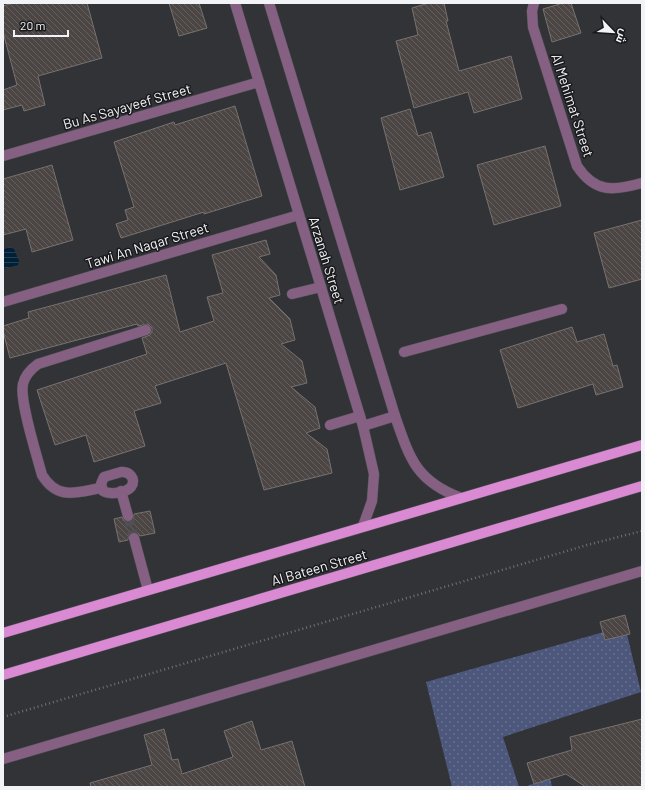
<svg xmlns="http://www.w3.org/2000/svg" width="645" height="790" font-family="Barlow,Cairo,sans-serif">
	<defs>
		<pattern id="grass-dots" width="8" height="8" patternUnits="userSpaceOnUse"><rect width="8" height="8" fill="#4d577c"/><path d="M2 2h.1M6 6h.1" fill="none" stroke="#67708f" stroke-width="1.8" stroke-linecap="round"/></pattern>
		<pattern id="water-rules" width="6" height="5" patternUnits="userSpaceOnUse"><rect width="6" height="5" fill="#011f37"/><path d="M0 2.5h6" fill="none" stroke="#264055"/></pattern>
		<pattern id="building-back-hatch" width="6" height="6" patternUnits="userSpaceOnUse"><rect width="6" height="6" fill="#4b4543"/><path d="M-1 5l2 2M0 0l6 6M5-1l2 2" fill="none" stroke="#65605f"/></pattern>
	</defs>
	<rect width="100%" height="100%" fill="#313337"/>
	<g fill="url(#grass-dots)">
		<path d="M625 626 641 692 503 737 519 787H452L426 682Z"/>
		<path d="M550 778 552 787H524Z"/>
	</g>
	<path fill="url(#water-rules)" d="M9 247 14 249 19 261 18 265 3 269V250Z"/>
	<g fill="url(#building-back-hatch)" stroke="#78716f">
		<path d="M13 3H87L102 58 38 76 45 105 24 111 22 105 3 110V90L17 85 3 32V6Z"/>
		<path d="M169 3H199L207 28 179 36Z"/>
		<path d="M429 3H444L448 21H446L459 71 511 56 522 99 474 113 468 92 414 108 396 41 418 35 412 8Z"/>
		<path d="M563 3H571L581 33 552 42 543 9Z"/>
		<path d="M235 106 262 196 204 214V212L121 238 116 224 128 220 125 210 134 207 114 142 174 122 175 125Z"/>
		<path d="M410 109 418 136 431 132 444 177 400 190 381 118Z"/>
		<path d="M545 146 561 206 494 225 477 165Z"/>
		<path d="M52 165 73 240 32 252 26 229 3 235V179Z"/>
		<path d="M642 220V279L609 288 594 233Z"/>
		<path d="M266 240 270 254 259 257 276 275 280 295 269 298 290 319 295 340 281 344 302 361 307 383 291 387 315 407 320 428 306 433 327 449 332 473 264 490 226 363 155 386 161 403 134 411 145 446 94 462 86 435 55 445 37 390 147 354 142 338 150 335 152 331V328L148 324 138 326 137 324 10 358 3 331V326L29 318 28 312 166 275 180 332 214 321 207 297 223 293 212 255Z"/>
		<path d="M572 327 577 342 604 334 613 366 617 365 623 387 596 395 593 384 518 408 500 350Z"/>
		<path d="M150 511 155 533 140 536 138 533 133 532 129 534 128 540 119 542 114 519 122 517 124 521 129 522 133 520 134 514Z"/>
		<path d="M625 615 630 634 605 640 600 622Z"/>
		<path d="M642 719V787H586L566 774 534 784 527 763 572 750 570 737Z"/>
		<path d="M252 721 261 750 292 741 305 787H91L90 783 152 765 144 735 164 729 172 760 178 759 182 774 233 757 224 731Z"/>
	</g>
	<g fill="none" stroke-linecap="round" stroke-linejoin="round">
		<path stroke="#4e5054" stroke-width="10" stroke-dasharray="10 5" stroke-linecap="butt" d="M128 516 134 538"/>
		<defs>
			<g id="minor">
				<path d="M235 3 363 426 374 474 372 501 363 526"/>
				<path d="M269 3 395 416C410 459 416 481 461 498"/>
				<path d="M534 3 532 11 533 27 577 166C595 193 613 191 642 183"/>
				<path d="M3 156 259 82"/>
				<path d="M292 294 321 287"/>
				<path d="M3 302 299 215"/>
				<path d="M404 352 562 309"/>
				<path d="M330 425 360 416"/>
				<path d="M363 426 395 416"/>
				<path d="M121 472C129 471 137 479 131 487 126 493 110 495 103 491L101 484 104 477Z"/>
				<path d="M101 488C77 492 58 501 42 475 37 456 19 400 23 384 25 375 31 369 38 364L146 330"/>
				<path d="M121 491 128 516"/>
				<path d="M134 538 148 590"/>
				<path d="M3 759 642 571"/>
			</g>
			<g id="major">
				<path d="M3 633 642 445"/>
				<path d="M3 675 642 486"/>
			</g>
		</defs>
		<use href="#minor" stroke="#505256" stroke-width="11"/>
		<use href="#major" stroke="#505256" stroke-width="11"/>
		<path stroke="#707275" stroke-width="2.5" stroke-dasharray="1 3" stroke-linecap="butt" d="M3 717 587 545 642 531"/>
		<use href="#minor" stroke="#866083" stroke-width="10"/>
		<use href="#major" stroke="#d98ad2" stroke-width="10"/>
	</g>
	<g text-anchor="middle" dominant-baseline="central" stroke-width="3" stroke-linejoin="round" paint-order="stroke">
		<g font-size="14" fill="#f2f3f6" stroke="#1a1a1d">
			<text transform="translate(573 105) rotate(72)">Al Mehimat Street</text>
			<text transform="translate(127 106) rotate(-16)">Bu As Sayayeef Street</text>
			<text transform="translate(147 245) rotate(-17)">Tawi An Naqar Street</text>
			<text transform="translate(327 260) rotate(73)">Arzanah Street</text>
			<text transform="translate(319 567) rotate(-16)">Al Bateen Street</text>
		</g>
	</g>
	<rect width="645" height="790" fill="none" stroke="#f2f3f6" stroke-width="8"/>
	<g transform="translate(613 32) rotate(115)" stroke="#1a1a1d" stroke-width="3" paint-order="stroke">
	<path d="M0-3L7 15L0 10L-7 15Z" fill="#f2f3f6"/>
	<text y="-6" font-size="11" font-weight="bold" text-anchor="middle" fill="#f2f3f6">ش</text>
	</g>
	<path d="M14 30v6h54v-6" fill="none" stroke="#f2f3f6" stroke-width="2"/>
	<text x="20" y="30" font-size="12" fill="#f2f3f6" stroke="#1a1a1d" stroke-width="3" paint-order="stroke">20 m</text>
</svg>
